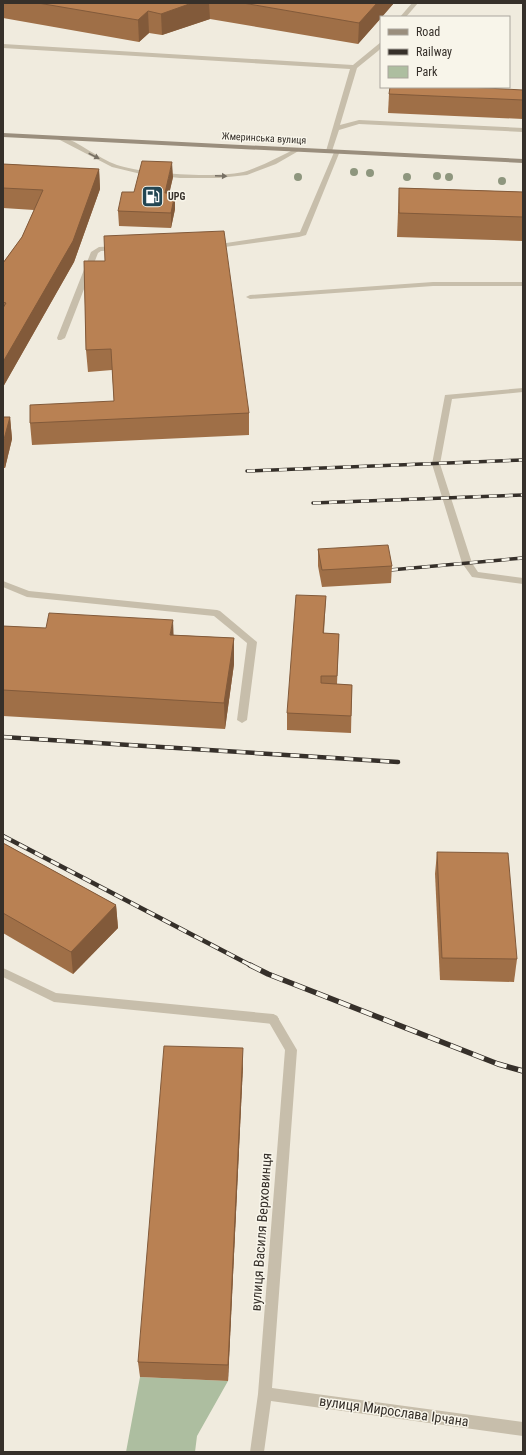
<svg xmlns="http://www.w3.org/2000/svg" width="526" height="1455" font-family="'Roboto Condensed',sans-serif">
	<rect width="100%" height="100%" fill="#f0ebde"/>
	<path fill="#adbea0" d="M140 1377 228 1381 197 1436 195 1452H126Z"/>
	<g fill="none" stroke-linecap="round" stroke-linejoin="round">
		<g fill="#c7beab" fill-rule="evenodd">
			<path d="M412 3H418L406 17H400Z"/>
			<path d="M381 42V48L378 51 357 68 340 125 359 120 523 128V132L359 124 339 130 332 151 329 153 326 151 350 69 3 48V44L353 65Z"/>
			<path d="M60 136C80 142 97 158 117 165 143 174 221 179 247 171 264 165 281 156 297 148L302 149 276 164 247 175 219 178H180L141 174 112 167 58 139 57 138Z"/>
			<path d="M335 150 340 151 306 235 299 237 210 249 209 247 213 245 300 232Z"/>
			<path d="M117 246H120V250L101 251 98 253 65 338 61 340H58L57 338 91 252 99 247Z"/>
			<path d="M433 282H523V286H433L250 299 246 297 250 295Z"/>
			<path d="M523 388V392L452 399 440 464 472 563 478 572 523 578V584L472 577 462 563 432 464 445 395Z"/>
			<path d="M3 581 29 591 217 610 220 611 257 642 247 720 242 723 237 720 247 643 214 616 27 597 3 587Z"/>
			<path d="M3 968 56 993 273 1014 277 1016 279 1019 277 1022 273 1024 54 1002 3 977Z"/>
		</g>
		<path fill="#c7beab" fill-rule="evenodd" d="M273 1014 277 1016 297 1050 272 1388 523 1422V1436L271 1401 264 1452H250L258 1394 285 1050 267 1019 269 1016Z"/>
		<path fill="#9a8e7d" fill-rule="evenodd" d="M3 133 523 159V163L3 137Z"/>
		<defs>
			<g id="rail-far2">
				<path d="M247 471 523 460"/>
				<path d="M313 503 523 495"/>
				<path d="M390 570 523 558"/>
			</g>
			<g id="rail-far1">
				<path d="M3 737 398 762"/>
				<path d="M3 836 252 966"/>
			</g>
			<path id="rail" d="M250 965 268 974 498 1064 523 1071"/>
		</defs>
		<use href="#rail-far2" stroke="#36302a" stroke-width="3.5"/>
		<use href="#rail-far1" stroke="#36302a" stroke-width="4.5"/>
		<use href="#rail" stroke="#36302a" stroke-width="5.5"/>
		<use href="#rail-far2" stroke="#f8f5ea" stroke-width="2.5" stroke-dasharray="8" stroke-linecap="butt"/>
		<use href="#rail-far1" stroke="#f8f5ea" stroke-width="3" stroke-dasharray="9" stroke-linecap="butt"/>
		<use href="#rail" stroke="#f8f5ea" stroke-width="4" stroke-dasharray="12" stroke-linecap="butt"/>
	</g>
	<g fill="#8e967e">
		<circle cx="354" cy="172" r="4"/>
		<circle cx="370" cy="173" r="4"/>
		<circle cx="437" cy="176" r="4"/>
		<circle cx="298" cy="177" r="4"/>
		<circle cx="407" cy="177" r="4"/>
		<circle cx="449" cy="177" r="4"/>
		<circle cx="502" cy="181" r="4"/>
	</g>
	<g fill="#9f6f47">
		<path d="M3 3H394L381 17V18L358 44 210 19 162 35 149 33 139 42 3 18Z"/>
		<path d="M523 90V119L388 113 389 94Z"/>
		<path d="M3 164 99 169 100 189 74 262 3 387V263L22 237 34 210 3 208Z"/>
		<path d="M173 177 169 193H175V209L171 228 119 226 118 211 134 192Z"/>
		<path d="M399 188 523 192V241L397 237 398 212Z"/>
		<path d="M84 261 249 413V435L32 445 30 423 114 401 112 370 88 372 86 350Z"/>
		<path d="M3 417H10L12 439 5 468H3Z"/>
		<path d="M318 549 392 566 391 583 322 587 318 566Z"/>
		<path d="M326 596 324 633 339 634 337 684 352 685 351 733 287 730V713Z"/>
		<path d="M3 626 234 638V664L225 729 3 716Z"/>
		<path d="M3 843 116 905 118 928 73 974 3 933Z"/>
		<path d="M437 852 517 959 514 982 440 980 435 874Z"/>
		<path d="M243 1065 228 1381 140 1377 138 1362Z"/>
	</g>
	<g fill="#825a3a">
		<path d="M192 3H209L210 19 162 35 161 14Z"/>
		<path d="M377 3H394L382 17H381V18L358 44 359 23Z"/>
		<path d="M148 11 149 33 139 42 138 20Z"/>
		<path d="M172 162 173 177 166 208 165 193Z"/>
		<path d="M99 169 100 189 74 262 3 387V362Z"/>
		<path d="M175 193V209L171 228V213Z"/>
		<path d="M10 417 12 439 5 468 3 455V443Z"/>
		<path d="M173 620 174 646 170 635Z"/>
		<path d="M234 638V664L225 729 224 703Z"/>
		<path d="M116 905 118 928 73 974 71 952Z"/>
		<path d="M243 1048V1065L228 1381V1365Z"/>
	</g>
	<g fill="#b98153" stroke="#825a3a">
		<path d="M38 3H192L161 14 148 11 138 20Z"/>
		<path d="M243 3H377L359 23Z"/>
		<path d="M390 87H467L523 90V100L389 94Z"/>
		<path d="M142 161 172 162 165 193H175L171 213 118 211 122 192H134Z"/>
		<path d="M3 164 99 169 73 241 3 362V308L6 303 3 302V263L22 237 43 190 3 188Z"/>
		<path d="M399 188 523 192V217L399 213Z"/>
		<path d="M224 231 249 413 30 423V405L114 401 111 349 86 350 84 261H105L104 236Z"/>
		<path d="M3 417H10L3 443Z"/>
		<path d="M388 545 392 566 322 570 318 549Z"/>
		<path d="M296 595 326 596 323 633 339 634 337 676H321V683L352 685 351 716 287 713Z"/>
		<path d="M49 613 173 620 170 635 234 638 224 703 3 690V626L46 628Z"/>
		<path d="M3 843 116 905 71 952 3 913Z"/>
		<path d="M437 852 508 853 517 959 442 958Z"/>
		<path d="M164 1046 243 1048 228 1365 138 1362Z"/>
	</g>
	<defs><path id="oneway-solid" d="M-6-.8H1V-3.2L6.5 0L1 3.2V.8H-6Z"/></defs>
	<g fill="#777064">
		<use href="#oneway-solid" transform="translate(94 156) rotate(27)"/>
		<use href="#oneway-solid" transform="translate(221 176) rotate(2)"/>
	</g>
	<defs>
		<symbol id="fuel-square" viewBox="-11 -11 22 22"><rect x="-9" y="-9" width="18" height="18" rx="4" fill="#234653" stroke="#f8f5ea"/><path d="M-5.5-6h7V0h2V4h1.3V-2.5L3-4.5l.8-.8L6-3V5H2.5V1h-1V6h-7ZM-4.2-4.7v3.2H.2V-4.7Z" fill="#fff"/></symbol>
	</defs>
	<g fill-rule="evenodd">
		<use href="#fuel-square" x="140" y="184" width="25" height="25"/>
	</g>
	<g text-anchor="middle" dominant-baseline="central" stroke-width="3" stroke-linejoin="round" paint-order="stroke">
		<g font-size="10" fill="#36302a" stroke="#f8f5ea">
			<text transform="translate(264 138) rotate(3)">Жмеринська вулиця</text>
		</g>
		<g font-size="10" font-weight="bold" fill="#36302a" stroke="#f8f5ea" text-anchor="start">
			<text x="168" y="196">UPG</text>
		</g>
		<g font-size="14" fill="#36302a" stroke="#f8f5ea">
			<text transform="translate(261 1232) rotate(-86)">вулиця Василя Верховинця</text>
			<text transform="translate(394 1411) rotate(8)">вулиця Мирослава Ірчана</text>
		</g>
	</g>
	<rect width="526" height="1455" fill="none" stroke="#36302a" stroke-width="8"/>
	<rect x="380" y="16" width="130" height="72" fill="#f8f5ea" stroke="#aaa69d"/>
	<rect x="388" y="29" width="20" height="6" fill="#9a8e7d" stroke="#aaa69d"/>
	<text x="416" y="36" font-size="12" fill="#36302a">Road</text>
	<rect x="388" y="49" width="20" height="6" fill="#36302a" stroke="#aaa69d"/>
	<text x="416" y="56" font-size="12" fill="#36302a">Railway</text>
	<rect x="388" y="66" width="20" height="12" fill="#adbea0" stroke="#aaa69d"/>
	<text x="416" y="76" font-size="12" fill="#36302a">Park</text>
</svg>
